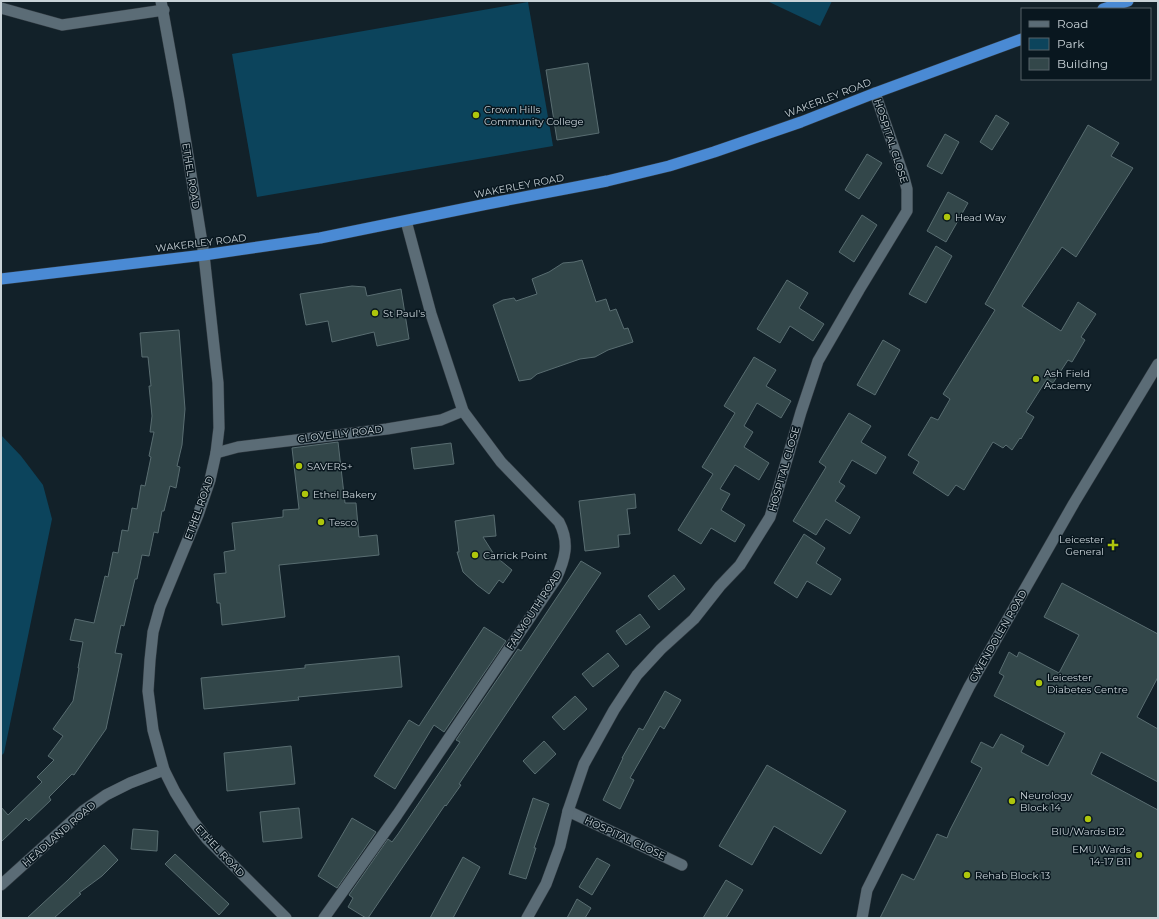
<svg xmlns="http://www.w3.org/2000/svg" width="1159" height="919" font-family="Montserrat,sans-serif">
	<rect width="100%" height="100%" fill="#122129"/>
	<g fill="#0c445c">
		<path d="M767 1H832L820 26Z"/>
		<path d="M528 2 553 146 257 197 232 54Z"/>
		<path d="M1 435 21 456 43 485 52 519 4 753 1 756Z"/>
	</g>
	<g fill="#33474a" stroke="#596d71">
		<path d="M588 63 599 133 557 140 546 70Z"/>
		<path d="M996 115 1009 123 992 150 980 142Z"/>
		<path d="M1088 125 1119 143 1111 156 1133 168 1076 257 1062 247 1022 306 1061 331 1078 302 1096 314 1081 337 1085 340 1072 362 1068 360 1053 383 1047 379 1026 412 1034 417 1021 439 1020 438 1012 450 1006 445 1003 448 993 442 964 490 956 485 948 496 913 473 919 462 908 455 931 417 938 420 950 399 943 394 995 310 985 304Z"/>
		<path d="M945 134 959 142 942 174 927 166Z"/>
		<path d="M867 154 882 163 859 199 845 190Z"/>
		<path d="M948 192 968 203 946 242 927 231Z"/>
		<path d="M862 215 877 225 854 262 839 252Z"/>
		<path d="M936 246 952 256 926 303 909 294Z"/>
		<path d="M582 260 596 302 606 299 610 311 616 309 624 329 628 328 633 342 608 350 595 357 580 359 537 374 531 379 519 381 493 305 503 300 514 298 516 301 537 294 532 279 549 272 563 263 574 262Z"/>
		<path d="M787 280 808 293 799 308 824 324 813 341 790 326 780 343 757 329Z"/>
		<path d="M352 286 365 287 367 296 401 289 409 339 377 346 374 332 332 342 328 321 306 325 300 294Z"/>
		<path d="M179 330 185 409 182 445 177 466 180 467 176 488 170 486 164 511H162L158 533 154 532 149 556 142 555 137 579H135L124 626 121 625 115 653 122 654 106 729 74 775 72 774 49 797 51 800 29 821 26 818 1 842V807L8 815 42 782 37 777 54 760 48 756 63 736 53 729 73 701 79 668H78L83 642 70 640 75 619 94 623 105 576 108 577 113 552 118 553 122 530 128 531 132 508 137 509 141 485 145 486 151 457 149 456 154 432H150L152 416 149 386H151L148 357H142L140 333Z"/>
		<path d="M883 340 900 350 875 395 857 385Z"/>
		<path d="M754 357 776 370 766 386 791 401 781 418 757 403 744 426 753 432 744 447 769 463 759 480 735 465 720 489 730 494 721 510 745 525 735 542 711 528 701 544 678 530 713 474 702 467 735 413 724 406Z"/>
		<path d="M849 413 871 426 861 442 886 457 876 474 852 460 839 482 845 486 835 501 860 517 850 534 826 519 816 535 793 521 826 467 819 462Z"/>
		<path d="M338 442 345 503H356L359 537 377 535 379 555 279 565 285 617 222 625 220 603H217L214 574 226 573 224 552 235 550 232 523 283 517V510L299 509 292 448Z"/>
		<path d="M451 443 454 464 414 469 411 448Z"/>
		<path d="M635 494 636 508 627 509 630 534 618 535 619 547 585 551 579 501Z"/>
		<path d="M494 515 496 536 483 537 495 556 512 570 503 583 499 580 489 594 477 585 463 572 457 552H459L455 521Z"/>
		<path d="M804 534 825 548 816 563 841 579 831 595 807 581 797 598 774 583Z"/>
		<path d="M581 561 601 573 459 784 461 785 446 806 445 805 368 918H366L348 907 353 898 349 895 388 839 392 842 398 834 460 742 456 740 518 649 521 651Z"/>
		<path d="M674 575 685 589 659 610 648 596Z"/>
		<path d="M1062 583 1158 634V677L1137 717 1158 729V782L1101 752 1091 774 1158 810V918H880L902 874 914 880 937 834 947 838 950 830 982 768 971 762 981 742 993 748 1001 734 1024 746 1021 752 1048 766 1065 733 994 696 1004 676 999 673 1009 652 1017 657 1019 652 1059 673 1079 635 1044 617Z"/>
		<path d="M640 614 650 627 626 645 616 631Z"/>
		<path d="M484 627 506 641 444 732 434 725 395 789 374 776 409 720 419 726Z"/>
		<path d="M608 653 619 666 593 687 582 674Z"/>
		<path d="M399 656 402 687 298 697 299 700 204 709 201 678 305 668V665Z"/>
		<path d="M665 691 681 700 664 729 660 726 630 778 634 780 620 809 603 800 623 758H622L639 728 643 730Z"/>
		<path d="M575 696 587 709 564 730 552 717Z"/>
		<path d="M544 741 556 754 535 774 523 761Z"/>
		<path d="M291 746 295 784 227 791 224 753Z"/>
		<path d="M767 765 846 811 821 854 774 826 752 865 719 846Z"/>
		<path d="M533 798 549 804 534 848H536L526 879 509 874Z"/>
		<path d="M299 808 302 838 263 842 260 812Z"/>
		<path d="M352 818 376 832 337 888 318 876Z"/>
		<path d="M133 829 158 831 157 851 131 849Z"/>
		<path d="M104 845 118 860 102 876 79 893 81 894 54 918H27L68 880Z"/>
		<path d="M175 854 229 904 219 915 165 864Z"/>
		<path d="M463 857 480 867 453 918H430Z"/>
		<path d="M597 858 610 865 592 895 579 887Z"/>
		<path d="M726 880 743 890 726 918H703Z"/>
		<path d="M577 899 591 908 585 918H567Z"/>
	</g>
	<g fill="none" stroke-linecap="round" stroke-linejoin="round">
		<defs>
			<g id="minor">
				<path d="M1 8 62 25 164 10"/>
				<path d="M216 453 238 447 387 429 441 420 463 411"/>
				<path d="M568 811 682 865"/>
				<path d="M1 885 83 811 106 795 130 783 164 770"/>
				<path d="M324 918 397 815 556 579C565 559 570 543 559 522L501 462 463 411 431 314 406 221"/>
				<path d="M527 918 546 884 560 846 568 811 584 764 614 710 637 675 661 649 694 619 720 586 740 565 770 517 801 412 818 361 859 290 907 211V189L903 174 875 93"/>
				<path d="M862 918 867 890 969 687 1074 503 1158 364"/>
			</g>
			<path id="tertiary" d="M161 1 179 100 204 255 218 383 219 428 216 453 210 480 198 515 160 607 153 632 150 660 148 691 153 730 164 770 175 792 193 821 207 839 286 918"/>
			<g id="trunk">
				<path d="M1103 9 1128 1"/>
				<path d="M1 279 204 255 320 238 487 204 607 181 669 166 714 152 801 122 875 93 1022 39"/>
			</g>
		</defs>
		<use href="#minor" stroke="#313a41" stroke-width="12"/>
		<use href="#tertiary" stroke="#313a41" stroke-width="12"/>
		<use href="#trunk" stroke="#313a41" stroke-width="12"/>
		<use href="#minor" stroke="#5b6c76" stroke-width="11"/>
		<use href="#tertiary" stroke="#5b6c76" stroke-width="11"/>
		<use href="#trunk" stroke="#4a8ad4" stroke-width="11"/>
	</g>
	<g fill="#aec60c" stroke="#09171f" stroke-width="1.5">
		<circle cx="476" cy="115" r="4"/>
		<circle cx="947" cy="217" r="4"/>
		<circle cx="375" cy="313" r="4"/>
		<circle cx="1036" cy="379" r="4"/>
		<circle cx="299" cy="466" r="4"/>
		<circle cx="305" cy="494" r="4"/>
		<circle cx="321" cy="522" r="4"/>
		<path d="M1111 539h4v4h4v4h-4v4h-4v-4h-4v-4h4z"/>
		<circle cx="475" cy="555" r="4"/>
		<circle cx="1039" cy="683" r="4"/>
		<circle cx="1012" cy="801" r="4"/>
		<circle cx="1088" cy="819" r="4"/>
		<circle cx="1139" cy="855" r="4"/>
		<circle cx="967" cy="875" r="4"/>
	</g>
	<g text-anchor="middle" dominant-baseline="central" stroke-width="3" stroke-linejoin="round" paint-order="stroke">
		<g font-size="10" fill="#c9d3d8" stroke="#09171f">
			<text transform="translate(828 98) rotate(-21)">WAKERLEY ROAD</text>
			<text transform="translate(891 141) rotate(72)">HOSPITAL CLOSE</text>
			<text transform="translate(191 176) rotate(81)">ETHEL ROAD</text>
			<text transform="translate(519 186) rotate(-11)">WAKERLEY ROAD</text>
			<text transform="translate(201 243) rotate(-7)">WAKERLEY ROAD</text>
			<text transform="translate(340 434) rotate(-7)">CLOVELLY ROAD</text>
			<text transform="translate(784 469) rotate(-74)">HOSPITAL CLOSE</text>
			<text transform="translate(199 508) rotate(-70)">ETHEL ROAD</text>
			<text transform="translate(534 610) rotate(-57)">FALMOUTH ROAD</text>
			<text transform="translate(998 636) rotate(-60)">GWENDOLEN ROAD</text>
			<text transform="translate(59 834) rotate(-41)">HEADLAND ROAD</text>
			<text transform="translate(625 838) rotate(25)">HOSPITAL CLOSE</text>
			<text transform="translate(220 851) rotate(47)">ETHEL ROAD</text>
		</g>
		<g font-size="10" fill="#c9d3d8" stroke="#09171f" text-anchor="start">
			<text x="484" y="109">Crown Hills<tspan x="484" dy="12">Community College</tspan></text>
			<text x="955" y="217">Head Way</text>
			<text x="383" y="313">St Paul's</text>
			<text x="1044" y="373">Ash Field<tspan x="1044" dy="12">Academy</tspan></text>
			<text x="307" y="466">SAVERS+</text>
			<text x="313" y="494">Ethel Bakery</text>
			<text x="329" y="522">Tesco</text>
			<text x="1104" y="539" text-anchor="end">Leicester<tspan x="1104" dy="12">General</tspan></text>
			<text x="483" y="555">Carrick Point</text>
			<text x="1047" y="677">Leicester<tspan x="1047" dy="12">Diabetes Centre</tspan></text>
			<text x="1020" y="795">Neurology<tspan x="1020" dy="12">Block 14</tspan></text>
			<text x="1088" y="831" text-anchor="middle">BIU/Wards B12</text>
			<text x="1131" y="849" text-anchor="end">EMU Wards<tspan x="1131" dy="12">14-17 B11</tspan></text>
			<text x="975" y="875">Rehab Block 13</text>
		</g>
	</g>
	<rect width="1159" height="919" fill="none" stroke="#c9d3d8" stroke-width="4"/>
	<rect x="1021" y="8" width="130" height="72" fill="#09171f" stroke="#566269"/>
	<rect x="1029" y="21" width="20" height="6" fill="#5b6c76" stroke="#566269"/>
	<text x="1057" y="28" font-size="12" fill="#c9d3d8">Road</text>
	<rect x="1029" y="38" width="20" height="12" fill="#0c445c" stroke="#566269"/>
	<text x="1057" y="48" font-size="12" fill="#c9d3d8">Park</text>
	<rect x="1029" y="58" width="20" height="12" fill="#33474a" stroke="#566269"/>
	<text x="1057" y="68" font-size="12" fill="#c9d3d8">Building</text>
</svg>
